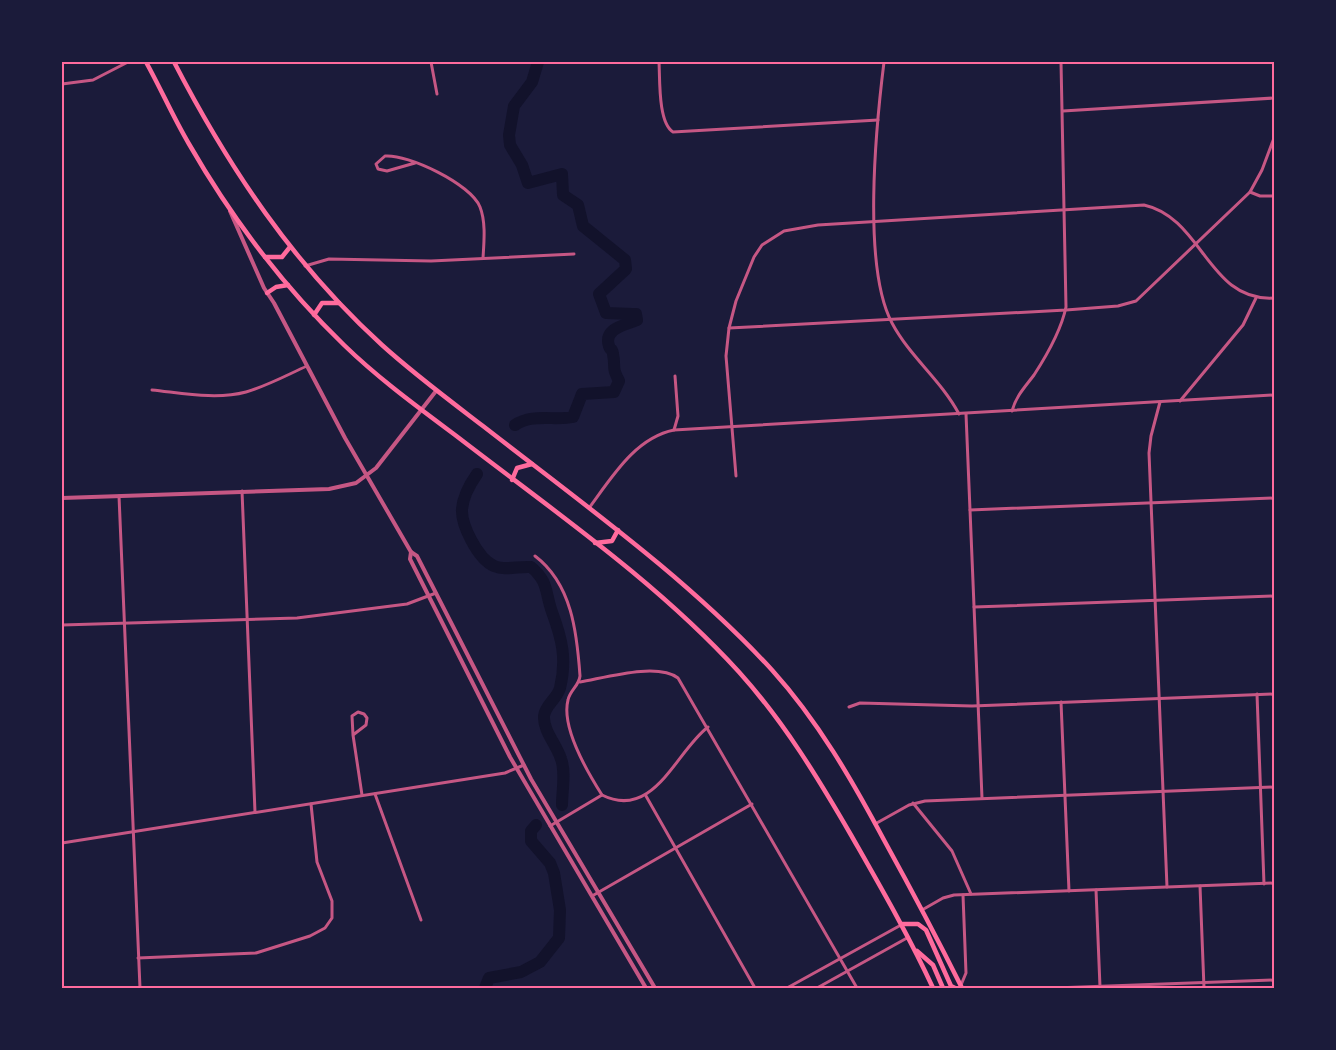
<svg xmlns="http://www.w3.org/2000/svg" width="1336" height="1050" font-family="Montserrat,sans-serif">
	<rect width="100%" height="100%" fill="#1b1b3a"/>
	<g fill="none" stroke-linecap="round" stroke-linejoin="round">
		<g stroke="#12122b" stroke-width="12">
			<path d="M515 425C532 413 555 421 573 417L582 394 614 392 619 381C611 365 616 369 613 354 612 347 611 352 609 346 603 328 626 325 637 320L636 314H633L606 313 599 294 626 269 625 260 583 226 578 205 563 195 562 174 528 183 522 165 510 145 509 135 514 106 532 82 538 62"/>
			<path d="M477 474C470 484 463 497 462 509 461 525 478 559 494 566 506 571 518 566 531 567 549 582 545 593 552 612 562 639 567 659 560 688 557 699 545 705 544 716 543 731 557 745 561 759 566 772 562 791 562 805"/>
			<path d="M485 988 489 978 521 972 540 962 559 938 560 910 554 873 550 863 531 841V831L536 825"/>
		</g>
		<g stroke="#c65784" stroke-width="3">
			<path d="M431 62 437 94"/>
			<path d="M659 62C660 79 658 123 673 132L878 120"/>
			<path d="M884 62C876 126 862 267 892 323 910 357 941 380 959 414"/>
			<path d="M62 84 93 80 128 62"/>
			<path d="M1063 111 1274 98"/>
			<path d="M415 163 387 171 378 169 376 164 385 156C408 154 471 184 480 207 486 222 484 242 483 258"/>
			<path d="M1250 192 1260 196H1274"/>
			<path d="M305 266 329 259 431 261 574 254"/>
			<path d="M729 328 1066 310 1118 306 1136 301 1250 192 1262 170 1274 138"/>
			<path d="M152 390C182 393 216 400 246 392 267 386 287 375 307 366"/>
			<path d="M1180 401 1243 325 1256 298"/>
			<path d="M1160 402 1151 436 1149 453 1167 887"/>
			<path d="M1012 411C1016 396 1025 387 1034 375 1047 355 1061 331 1066 307L1061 62"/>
			<path d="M966 414 982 798"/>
			<path d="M674 430 678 416 675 376"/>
			<path d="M736 476 726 356 729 328 736 301 754 257 762 245 784 231 818 225 1144 205C1203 218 1208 302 1274 298"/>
			<path d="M242 491 255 812"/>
			<path d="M119 496 140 988"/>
			<path d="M589 508C612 477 635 438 674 430L1274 395"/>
			<path d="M970 510 1274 498"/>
			<path d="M535 556C572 584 577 633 580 676 579 686 570 690 568 700 561 727 588 773 602 795 654 821 676 751 708 727"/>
			<path d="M974 607 1274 596"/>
			<path d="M62 625 297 618 407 604 436 593"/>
			<path d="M580 682C604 678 657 662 678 678L857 988"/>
			<path d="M1257 694 1264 884"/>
			<path d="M1061 702 1069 891"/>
			<path d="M849 707 860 703 972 706 1274 694"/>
			<path d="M353 735 352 716 358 712 364 714 367 718 366 725 353 735 362 795"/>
			<path d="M375 794 421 920"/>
			<path d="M646 796 755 988"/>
			<path d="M913 803 952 851 971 894"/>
			<path d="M875 824 909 805 925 801 1274 787"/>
			<path d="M550 826 602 795"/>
			<path d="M62 843 505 773 524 765"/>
			<path d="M1200 886 1204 988"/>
			<path d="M1096 890 1100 987"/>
			<path d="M592 896 752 804"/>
			<path d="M922 910 943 898 954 895 1274 883"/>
			<path d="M138 958 256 953 310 936 325 928 332 918V901L317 862 311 804"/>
			<path d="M961 985 966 973 963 895"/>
			<path d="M787 988 901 925"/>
			<path d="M817 988 907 938"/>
			<path d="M1054 988 1274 980"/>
		</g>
		<g stroke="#c65784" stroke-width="4">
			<path d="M230 211 264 288 274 303 345 438 411 552 417 556 531 779 655 988"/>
			<path d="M62 498 329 489 356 483 376 468 436 391"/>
			<path d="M411 552 410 559 510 757 646 988"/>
		</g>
		<g stroke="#ff6b9d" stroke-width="4.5">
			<path d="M146 62C161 89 173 117 189 144 231 217 283 286 344 345 379 379 419 408 459 438 555 512 657 582 739 672 784 722 818 778 851 835 880 886 909 936 933 988"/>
			<path d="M174 62C229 168 293 264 382 345 414 374 449 400 483 426 583 504 686 577 772 670 818 721 852 780 884 840 911 889 937 938 962 988"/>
			<path d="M265 257H282L290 247"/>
			<path d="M267 293 276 287 288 285"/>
			<path d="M314 315 322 303H339"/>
			<path d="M512 480 517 468 532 464"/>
			<path d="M595 543 612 541 618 530"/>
			<path d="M902 924H918L926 930 951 986 955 988"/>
			<path d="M917 951 933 965 943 988"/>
		</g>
	</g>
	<rect width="1336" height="1050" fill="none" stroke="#1b1b3a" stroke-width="126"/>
	<rect x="63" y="63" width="1210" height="924" fill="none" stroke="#ff6b9d" stroke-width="2"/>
</svg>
